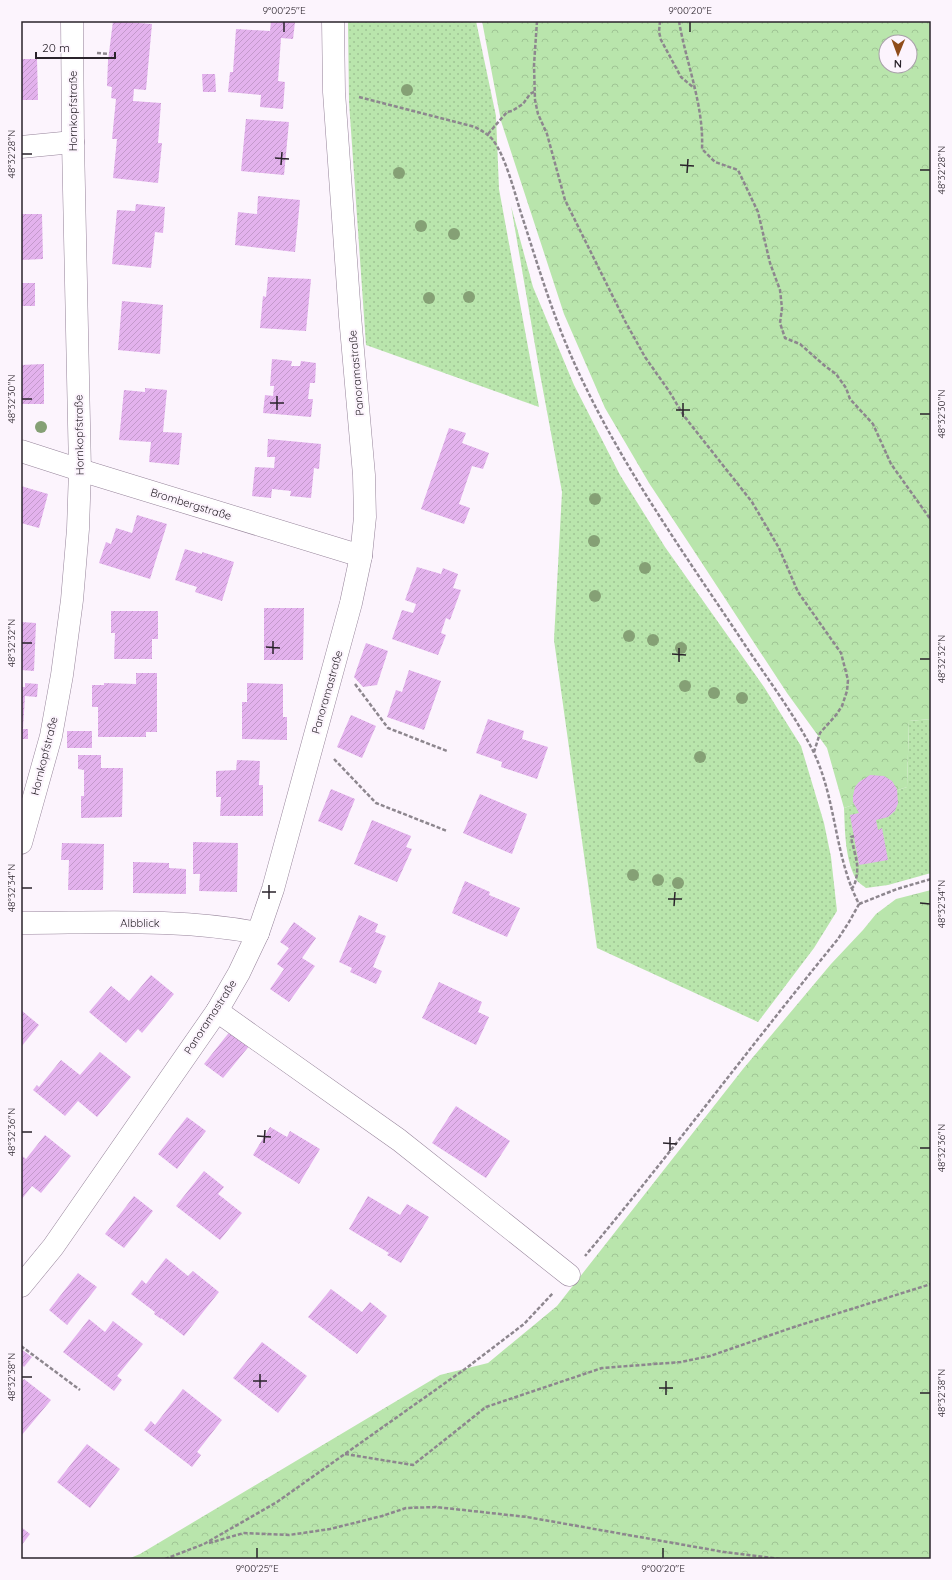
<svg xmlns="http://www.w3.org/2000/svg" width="952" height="1580" font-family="Quicksand,sans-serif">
	<defs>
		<pattern id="grass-dots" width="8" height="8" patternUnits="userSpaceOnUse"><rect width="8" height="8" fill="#b9e5ac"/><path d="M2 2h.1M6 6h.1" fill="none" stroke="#9fc494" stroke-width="1.8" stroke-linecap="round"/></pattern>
		<pattern id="forest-crowns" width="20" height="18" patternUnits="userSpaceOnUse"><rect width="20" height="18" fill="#b9e5ac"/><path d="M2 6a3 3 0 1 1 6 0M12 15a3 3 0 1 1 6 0" fill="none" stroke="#9fc494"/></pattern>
		<pattern id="building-hatch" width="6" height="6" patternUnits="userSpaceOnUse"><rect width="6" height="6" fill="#e3b2ed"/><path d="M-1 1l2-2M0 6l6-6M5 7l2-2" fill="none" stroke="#c399cb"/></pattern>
	</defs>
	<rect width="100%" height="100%" fill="#fcf4fd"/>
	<g fill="url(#grass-dots)">
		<path d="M348 21H476L496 116 499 189 539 407 366 345 349 102Z"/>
		<path d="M511 206 533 287 574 385 620 475 665 547 764 687 801 746 824 823 831 857 837 911 814 948 758 1022 597 948 554 640 562 492 540 374Z"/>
		<path d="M931 719V873L888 885 866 888C863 885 858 883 856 879 845 859 845 831 844 808L907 787 909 721Z"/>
	</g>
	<g fill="url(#forest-crowns)" fill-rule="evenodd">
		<path d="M482 21H931V719L909 721 907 787 844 808 827 748 787 693 694 551 649 483 605 408 564 314 501 121ZM886 42H910V66H886Z"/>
		<path d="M931 890V1559H128L140 1554 440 1375 488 1363 557 1306 743 1069 831 964 863 930 876 914 896 899Z"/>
	</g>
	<g fill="url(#building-hatch)">
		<path d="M113 21 152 24 146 90 134 89 133 101 161 103 158 143H162L158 183 113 178 117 139H112L116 99 111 98 112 87 107 86 108 61Z"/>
		<path d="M271 21 295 22 293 39 281 38 278 81 285 82 283 109 260 107 261 95 228 92 230 72H233L236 29 270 31Z"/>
		<path d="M21 59H37L38 100H21Z"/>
		<path d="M202 74H215L216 92H203Z"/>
		<path d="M246 119 289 122 284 175 241 171Z"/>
		<path d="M258 196 300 200 295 252 235 245 238 212 257 214Z"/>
		<path d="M136 204 165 207 163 233 155 232 151 268 112 264 117 210 135 211Z"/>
		<path d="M21 214H42L43 259 21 260Z"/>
		<path d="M268 277 311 279 306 331 260 328 263 296 266 297Z"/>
		<rect x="21" y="283" width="14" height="23"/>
		<path d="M122 301 163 305 160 354 118 350Z"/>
		<path d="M272 359 292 361 291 366H300L301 361 316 363 315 383H310L308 399H313L311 417 263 413 265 395 273 396 274 386H270Z"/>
		<path d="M44 364V404H21V365Z"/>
		<path d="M145 388 167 390 163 432 182 433 179 465 149 462 151 442 119 440 124 390 145 392Z"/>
		<path d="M449 428 466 433 462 443 489 453 483 469 472 466 459 504 470 508 464 524 421 509Z"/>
		<path d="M268 439 321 444 319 469 314 468 311 498 290 496 291 491 272 489 271 498 252 496 255 467 274 468 275 457H267Z"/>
		<path d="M21 486 48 494 39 528 21 523Z"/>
		<path d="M137 515 167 524 150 579 99 563 106 542 111 544 116 528 132 533Z"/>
		<path d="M185 549 202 554V552L234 562 222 601 195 592 197 587 175 580Z"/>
		<path d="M417 567 441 574 443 568 458 574 453 588 461 590 450 620 446 618 441 633 446 635 438 655 392 639 402 610 413 613 416 604 405 600Z"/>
		<path d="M264 608H304L303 660H264Z"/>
		<path d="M111 611H158V639H152V659H114L115 633H111Z"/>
		<path d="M21 622 36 623 34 671 21 670Z"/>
		<path d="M366 643 388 651 377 685 363 687 354 677Z"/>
		<path d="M409 670 441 681 424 730 387 717 396 690 402 692Z"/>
		<path d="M136 673H157V732H146V737H98V707H92V685H104V683L136 684Z"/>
		<path d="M25 683 38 684 37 697 25 696 23 729H28V739H21V687H25Z"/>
		<path d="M247 683 283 684V717H287V740L242 739V702H247Z"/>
		<path d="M351 715 376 726 362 758 337 747Z"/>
		<path d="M488 719 524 731 522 739 548 747 537 779 501 767 502 762 476 753Z"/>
		<rect x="67" y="731" width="25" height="17"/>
		<path d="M78 755H101V768H123L122 817 81 818V796H84V770L78 769Z"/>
		<path d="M237 760 260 761 259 785H263V816H220L221 797H216V771L236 770Z"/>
		<path d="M870 775 884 776 892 781 897 789 898 803 895 811 888 817 876 820 878 830 882 828 888 860 859 865 850 815 859 813 853 802V796L855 787 859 782Z"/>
		<path d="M331 789 355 799 342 831 318 821Z"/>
		<path d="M480 794 527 814 512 854 463 833Z"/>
		<path d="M372 820 411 836 406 847 412 849 397 882 354 864Z"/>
		<path d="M193 842 238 843 237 892 199 891 200 874H193Z"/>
		<path d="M62 843 104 844 103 890H68L69 860H61Z"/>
		<path d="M133 862 169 863V868L186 869V894L133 893Z"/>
		<path d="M465 881 490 892 489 895 520 908 507 937 452 913Z"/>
		<path d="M359 915 378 924 375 932 386 936 373 967 382 971 376 984 350 972 352 968 339 962Z"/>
		<path d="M294 922 316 938 302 958 315 966 289 1002 270 989 284 969 277 964 289 948 280 942Z"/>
		<path d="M151 975 174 994 142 1033 138 1029 126 1043 89 1012 111 986 129 1001Z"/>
		<path d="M439 982 482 1002 478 1012 489 1017 476 1045 422 1018Z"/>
		<path d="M21 1010 39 1025 21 1047Z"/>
		<path d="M231 1030 250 1045 223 1078 204 1064Z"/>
		<path d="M100 1052 131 1077 97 1117 78 1101 65 1116 33 1090 37 1085 39 1087 61 1060 80 1075Z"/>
		<path d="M456 1106 510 1141 486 1178 432 1143Z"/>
		<path d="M187 1117 206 1131 177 1169 158 1154Z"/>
		<path d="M270 1127 287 1137 290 1131 320 1149 299 1184 253 1155Z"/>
		<path d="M45 1135 71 1156 41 1193 32 1186 21 1200V1155L26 1159Z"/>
		<path d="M204 1171 224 1187 218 1194 242 1213 220 1240 176 1206Z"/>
		<path d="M134 1196 153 1211 124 1248 105 1234Z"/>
		<path d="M368 1196 400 1215 407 1204 429 1217 401 1263 387 1255 389 1253 349 1229Z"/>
		<path d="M166 1258 188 1276 193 1271 219 1292 184 1336 161 1318V1319L154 1314 155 1312 131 1294 142 1280 146 1284Z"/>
		<path d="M78 1273 97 1287 67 1325 49 1310Z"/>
		<path d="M331 1289 362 1312 370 1302 387 1316 357 1354 308 1317Z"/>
		<path d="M89 1319 105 1332 113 1321 143 1344 117 1376 122 1380 114 1391 63 1352Z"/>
		<path d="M262 1342 307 1376 278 1413 233 1378Z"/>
		<path d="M21 1349 32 1357 24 1367 21 1364Z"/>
		<path d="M24 1379 51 1400 21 1436V1383Z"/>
		<path d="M183 1389 222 1420 197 1452 201 1455 192 1467 144 1430 151 1421 155 1425Z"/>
		<path d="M87 1444 120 1469 90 1508 57 1482Z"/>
		<path d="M21 1527 30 1534 21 1546Z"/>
	</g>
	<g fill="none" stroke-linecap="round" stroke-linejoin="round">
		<defs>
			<g id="minor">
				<path d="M21 147 73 142"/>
				<path d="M21 451 80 470 361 556"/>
				<path d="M21 843 51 736 62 675 72 600 78 529 80 470 73 142 72 21"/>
				<path d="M21 923C100 923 180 918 258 933"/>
				<path d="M217 1011 399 1140 569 1275"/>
				<path d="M21 1286 53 1247 217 1011 239 973 258 933 273 889 351 603 361 556 365 517 364 475 350 316 334 92 333 21"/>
			</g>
		</defs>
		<use href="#minor" stroke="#96849a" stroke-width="23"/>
		<g stroke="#8d868e" stroke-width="2.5" stroke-dasharray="4 2" stroke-linecap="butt">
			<path d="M537 21 534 65 535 100 538 114 547 134 565 200 625 321 645 357 669 391 684 416 752 502 779 548 798 592 841 653 848 680 847 691 842 706 836 715 820 733 814 752"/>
			<path d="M660 21 659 32 661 40 681 77 694 88"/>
			<path d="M679 21C686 63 704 105 702 149L715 162 738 170 758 212 770 263 780 290 782 308 780 323 785 338 800 344 825 366 836 374 846 388 850 399 873 424 891 464 931 520"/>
			<path d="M97 53 109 54"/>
			<path d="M359 97 475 127C482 131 488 134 493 140 505 156 514 190 520 210 534 253 547 297 564 339 609 449 680 547 745 645 767 678 791 710 810 745 837 795 833 854 859 904L849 922 838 939C752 1044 672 1152 585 1256"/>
			<path d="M488 134 507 112 512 111 523 104 530 94 536 91"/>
			<path d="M355 684 388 728 447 751"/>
			<path d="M334 759 376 803 447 831"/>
			<path d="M851 889 854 886C861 866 855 857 851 837L854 836"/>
			<path d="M859 904 897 889 931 879"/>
			<path d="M21 1346 80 1390"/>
			<path d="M345 1454 413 1465 486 1407 602 1368 681 1362 710 1356 794 1327 931 1284"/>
			<path d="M209 1543 244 1533 289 1535 330 1529 382 1516 406 1508 436 1507 527 1517 724 1552 781 1559"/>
			<path d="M204 1544 277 1502 465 1369 524 1324 553 1293"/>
			<path d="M165 1559 204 1544"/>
		</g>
		<use href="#minor" stroke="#fff" stroke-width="22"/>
	</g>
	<g fill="#85a075">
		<circle cx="407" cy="90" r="6"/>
		<circle cx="399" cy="173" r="6"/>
		<circle cx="421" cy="226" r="6"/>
		<circle cx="454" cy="234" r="6"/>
		<circle cx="469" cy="297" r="6"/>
		<circle cx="429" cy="298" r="6"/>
		<circle cx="41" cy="427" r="6"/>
		<circle cx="595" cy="499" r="6"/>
		<circle cx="594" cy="541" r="6"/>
		<circle cx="645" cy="568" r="6"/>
		<circle cx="595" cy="596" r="6"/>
		<circle cx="629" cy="636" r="6"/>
		<circle cx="653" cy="640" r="6"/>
		<circle cx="681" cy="648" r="6"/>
		<circle cx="685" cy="686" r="6"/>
		<circle cx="714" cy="693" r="6"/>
		<circle cx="742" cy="698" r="6"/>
		<circle cx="700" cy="757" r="6"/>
		<circle cx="633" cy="875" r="6"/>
		<circle cx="658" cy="880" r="6"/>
		<circle cx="678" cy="883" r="6"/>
	</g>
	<path fill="none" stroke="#2a232b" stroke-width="1.5" d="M284 32V22M690 32V22M22 154H32M275 158 289 159M281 165 282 152M680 165 694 166M920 170H930M687 173 688 159M22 399H32M270 403H284M277 410V396M676 410H690M920 414H930M683 417V403M22 643H32M266 647 280 648M273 654V641M672 654 686 655M920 659H930M679 662V648M22 888H32M262 892H276M269 899V885M668 899H682M920 903 930 904M674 906 675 892M22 1132H32M257 1136 271 1137M264 1143 265 1130M663 1143 677 1144M920 1148H930M670 1151V1137M22 1377H32M253 1381H267M260 1388V1374M659 1388H673M920 1393H930M666 1395V1381M257 1558V1548M663 1558V1548"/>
	<g text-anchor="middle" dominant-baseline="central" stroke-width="4" stroke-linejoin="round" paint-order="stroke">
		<g font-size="11" fill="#2a232b" stroke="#fcf4fd">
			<text transform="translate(73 111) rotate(-90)">Hornkopfstraße</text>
			<text transform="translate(356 373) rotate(-95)">Panoramastraße</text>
			<text transform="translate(79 435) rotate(-91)">Hornkopfstraße</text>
			<text transform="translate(191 504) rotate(17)">Brombergstraße</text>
			<text transform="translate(327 692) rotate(-74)">Panoramastraße</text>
			<text transform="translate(44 756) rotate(-76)">Hornkopfstraße</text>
			<text x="140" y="923">Albblick</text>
			<text transform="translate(210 1017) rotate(-57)">Panoramastraße</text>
		</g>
	</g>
	<rect width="952" height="1580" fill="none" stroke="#fcf4fd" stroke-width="44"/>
	<g transform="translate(898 54) rotate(181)"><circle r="19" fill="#fcf4fd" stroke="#a8a0a9"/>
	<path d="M0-3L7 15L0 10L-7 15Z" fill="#8f4d1a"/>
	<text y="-6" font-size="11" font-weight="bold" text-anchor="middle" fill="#2a232b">N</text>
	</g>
	<path d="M36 52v6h79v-6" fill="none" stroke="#2a232b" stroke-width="2"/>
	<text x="42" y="52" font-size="12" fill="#2a232b" stroke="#fcf4fd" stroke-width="3" paint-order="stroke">20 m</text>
	<rect x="22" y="22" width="908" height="1536" fill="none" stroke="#2a232b" stroke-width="1.5"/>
	<g font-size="10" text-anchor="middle" fill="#2a232b">
		<text x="284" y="14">9°00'25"E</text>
		<text x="690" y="14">9°00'20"E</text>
		<text transform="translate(11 154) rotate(-90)" y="4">48°32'28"N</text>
		<text transform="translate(941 170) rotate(-90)" y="4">48°32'28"N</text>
		<text transform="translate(11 399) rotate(-90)" y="4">48°32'30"N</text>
		<text transform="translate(941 414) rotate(-90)" y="4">48°32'30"N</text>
		<text transform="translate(11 643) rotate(-90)" y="4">48°32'32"N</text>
		<text transform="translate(941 659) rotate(-90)" y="4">48°32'32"N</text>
		<text transform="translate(11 888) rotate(-90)" y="4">48°32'34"N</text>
		<text transform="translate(941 904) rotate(-90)" y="4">48°32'34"N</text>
		<text transform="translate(11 1132) rotate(-90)" y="4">48°32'36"N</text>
		<text transform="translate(941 1148) rotate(-90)" y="4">48°32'36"N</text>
		<text transform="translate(11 1377) rotate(-90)" y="4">48°32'38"N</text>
		<text transform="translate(941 1393) rotate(-90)" y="4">48°32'38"N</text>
		<text x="257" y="1572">9°00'25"E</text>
		<text x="663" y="1572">9°00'20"E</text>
	</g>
</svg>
